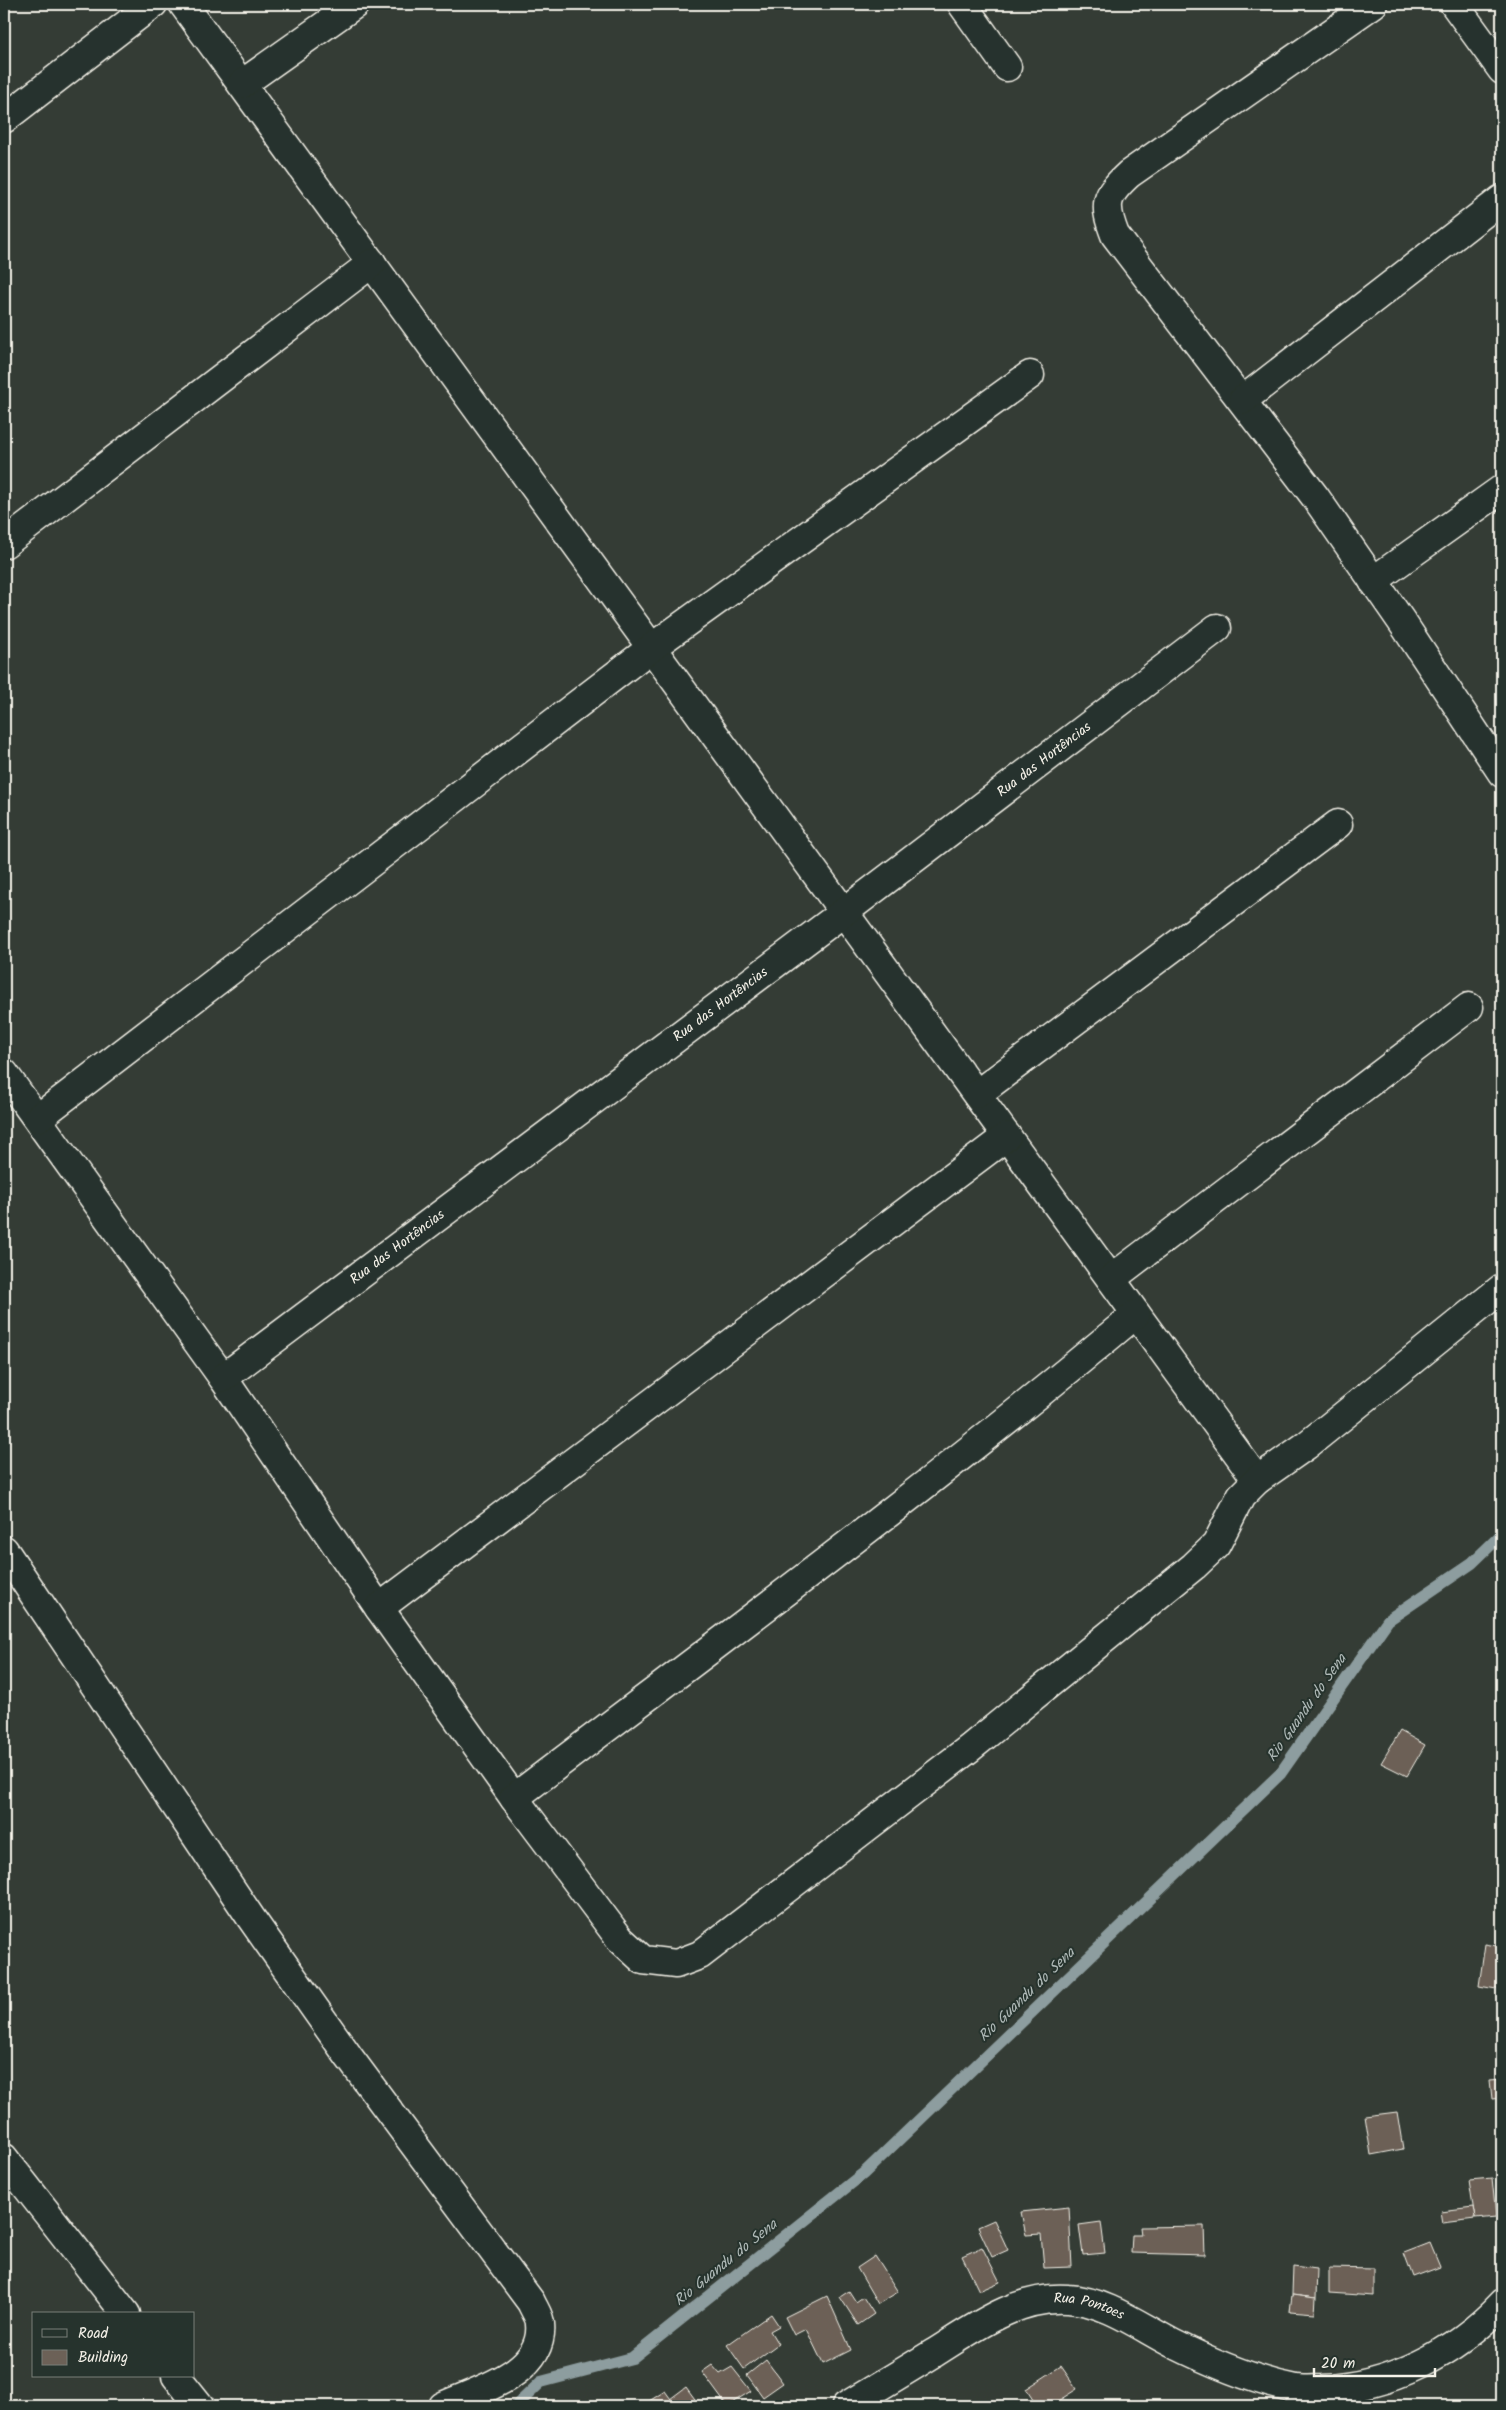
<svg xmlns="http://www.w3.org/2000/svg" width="1506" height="2410" font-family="Kalam,sans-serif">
	<rect width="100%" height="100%" fill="#343c35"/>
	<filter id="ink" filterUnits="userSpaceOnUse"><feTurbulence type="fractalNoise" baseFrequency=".02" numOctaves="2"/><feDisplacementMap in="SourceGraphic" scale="10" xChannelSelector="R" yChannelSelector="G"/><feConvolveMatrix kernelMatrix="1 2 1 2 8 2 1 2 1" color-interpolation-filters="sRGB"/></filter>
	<g filter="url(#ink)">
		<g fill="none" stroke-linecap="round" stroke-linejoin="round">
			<path stroke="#8d9d9f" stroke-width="12" d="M516 2406 541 2382 632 2358 864 2173 1280 1774 1388 1620 1472 1563 1502 1534"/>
		</g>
		<g fill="#6c6157" stroke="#f4f1e8">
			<path d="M1400 1731 1425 1745 1407 1776 1381 1763Z"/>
			<path d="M1485 1944 1502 1947V1990L1479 1986Z"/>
			<path d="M1502 2079V2098L1492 2099 1490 2080Z"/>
			<path d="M1397 2112 1403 2149 1371 2155 1365 2116Z"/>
			<path d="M1492 2178 1496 2217 1475 2219 1469 2180Z"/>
			<path d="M1069 2207 1072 2267 1044 2268 1041 2234 1026 2235 1021 2212Z"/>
			<path d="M1473 2207 1475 2219 1443 2223 1441 2211Z"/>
			<path d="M994 2220 1008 2250 992 2257 978 2227Z"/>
			<path d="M1101 2222 1105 2253 1083 2255 1079 2225Z"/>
			<path d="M1204 2226 1205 2255 1131 2253 1132 2235H1141L1140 2227Z"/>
			<path d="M1430 2243 1440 2267 1413 2277 1404 2253Z"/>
			<path d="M982 2247 1000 2282 979 2291 962 2256Z"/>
			<path d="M875 2256 898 2292 878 2304 857 2268Z"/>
			<path d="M1293 2266 1317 2269 1316 2298 1292 2295Z"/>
			<path d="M1329 2268 1374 2269V2296L1329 2293Z"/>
			<path d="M849 2291 856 2302 863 2297 874 2314 858 2325 840 2297Z"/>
			<path d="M1292 2295 1316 2298 1315 2313 1290 2311Z"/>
			<path d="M827 2296 851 2350 823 2364 806 2329 794 2335 785 2317Z"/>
			<path d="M771 2314 779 2326 770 2331 778 2344 744 2369 727 2345Z"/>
			<path d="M766 2360 783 2383 763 2397 747 2375Z"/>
			<path d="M712 2365 720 2374 732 2367 751 2391 727 2406 702 2372Z"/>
			<path d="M1061 2366 1077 2389 1050 2406H1037L1026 2389Z"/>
			<path d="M686 2387 700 2406H676L670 2399Z"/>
			<path d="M665 2391 676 2406H644L643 2405Z"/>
		</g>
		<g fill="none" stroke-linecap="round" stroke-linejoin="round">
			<defs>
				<g id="minor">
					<path d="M183 4 1257 1480"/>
					<path d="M962 4 1007 67"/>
					<path d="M1373 4 1129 174C1105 196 1103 204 1115 235L1316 498 1404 625 1502 773"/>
					<path d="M1454 4 1502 70"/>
					<path d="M242 84 355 4"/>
					<path d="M4 119 153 4"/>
					<path d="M1243 400 1502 199"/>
					<path d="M4 544 372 263"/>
					<path d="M1373 581 1502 489"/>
					<path d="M4 1073 223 1378 379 1608 514 1798 620 1939 643 1960 676 1964 700 1955 970 1748 1194 1566 1216 1545 1241 1496 1257 1480 1307 1445 1502 1288"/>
					<path d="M977 1094 1338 824"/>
					<path d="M38 1118 651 648 1030 375"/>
					<path d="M1111 1279 1469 1007"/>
					<path id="s1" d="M223 1378 844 912 1217 628"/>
					<path d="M4 1550 251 1918 349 2057 531 2302C534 2309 540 2317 540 2324 545 2373 478 2390 443 2406"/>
					<path d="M379 1608 1007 1136"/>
					<path d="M514 1798C723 1639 935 1483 1136 1314"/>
					<path d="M4 2158 126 2314"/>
					<path d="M176 2376 200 2406"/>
					<path id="s2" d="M846 2406C875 2389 905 2371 934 2353 974 2328 1018 2295 1068 2299 1106 2301 1139 2326 1172 2343 1208 2361 1256 2381 1296 2389 1304 2390 1314 2389 1322 2389 1390 2387 1456 2353 1502 2304"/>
				</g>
			</defs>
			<use href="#minor" stroke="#f4f1e8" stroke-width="31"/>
			<use href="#minor" stroke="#26332d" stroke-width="28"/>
		</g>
	</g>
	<g text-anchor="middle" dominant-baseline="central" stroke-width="4" stroke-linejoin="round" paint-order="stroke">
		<g font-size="14" fill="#f4f1e8" stroke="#26332d">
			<text stroke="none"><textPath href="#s1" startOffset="1028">Rua das Hortências</textPath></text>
			<text stroke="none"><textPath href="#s1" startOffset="622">Rua das Hortências</textPath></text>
			<text stroke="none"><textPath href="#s1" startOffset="218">Rua das Hortências</textPath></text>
			<text stroke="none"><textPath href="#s2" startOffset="272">Rua Pontoes</textPath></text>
		</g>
		<g font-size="15" font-style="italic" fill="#afb9b7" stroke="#26332d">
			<text transform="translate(1307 1708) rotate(-55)">Rio Guandu do Sena</text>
			<text transform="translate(1027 1995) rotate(-44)">Rio Guandu do Sena</text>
			<text transform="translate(726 2263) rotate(-39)">Rio Guandu do Sena</text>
		</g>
	</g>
	<rect width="1506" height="2410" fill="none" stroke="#26332d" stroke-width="20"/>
	<rect x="10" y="10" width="1486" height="2390" fill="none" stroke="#f4f1e8" stroke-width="2" filter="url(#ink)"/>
	<rect x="32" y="2312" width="162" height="65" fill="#26332d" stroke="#787f78"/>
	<rect x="42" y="2329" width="25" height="8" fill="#26332d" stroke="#787f78"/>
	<text x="78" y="2338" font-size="15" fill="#f4f1e8">Road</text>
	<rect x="42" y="2350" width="25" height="15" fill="#6c6157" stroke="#787f78"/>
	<text x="78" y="2362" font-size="15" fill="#f4f1e8">Building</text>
	<path d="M1314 2368v8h121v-8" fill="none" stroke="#f4f1e8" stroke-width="2.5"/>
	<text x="1321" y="2368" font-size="15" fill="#f4f1e8" stroke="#26332d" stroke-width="4" paint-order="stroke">20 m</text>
</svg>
